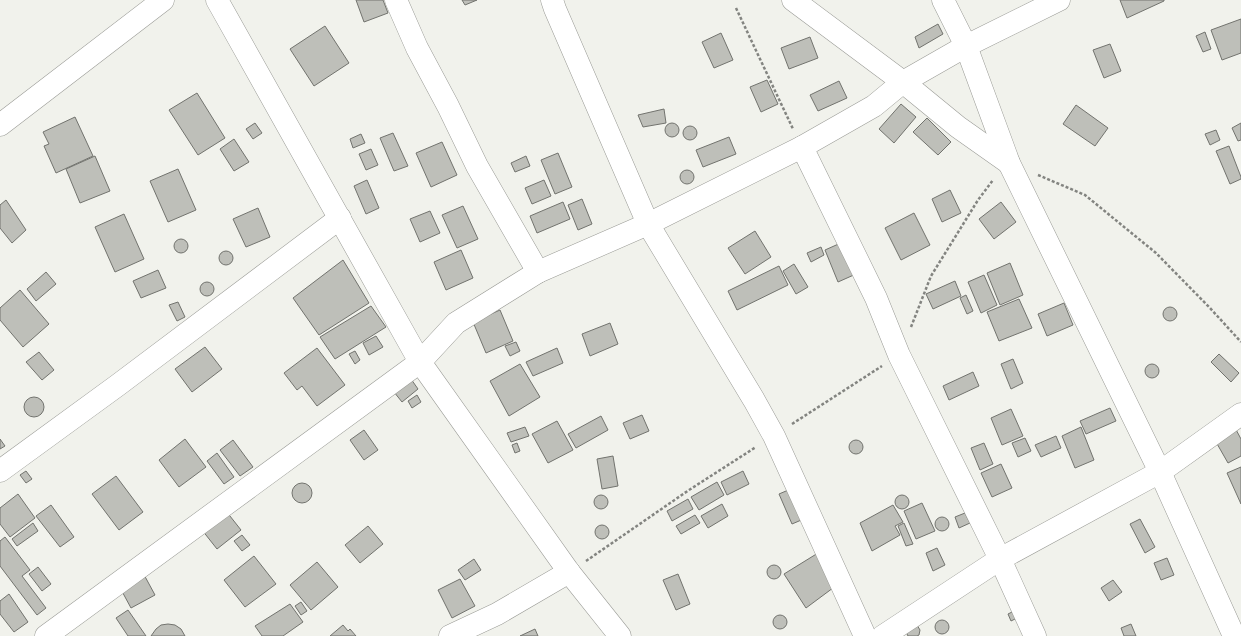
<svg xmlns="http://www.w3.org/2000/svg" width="1241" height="636" font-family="'Varela Round',sans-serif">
	<rect width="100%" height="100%" fill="#f1f2ec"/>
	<g fill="#bebfb9" stroke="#72736e">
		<path d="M356 0H383L388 13 364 22Z"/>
		<path d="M462 0H477L465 5Z"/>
		<path d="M1120 0H1164V1L1127 18Z"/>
		<path d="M1241 19V53L1222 60 1211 30Z"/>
		<path d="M938 24 943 34 919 48 915 37Z"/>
		<path d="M325 26 349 63 314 86 290 49Z"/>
		<path d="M1205 32 1211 49 1203 52 1196 36Z"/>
		<path d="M721 33 733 60 714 68 702 42Z"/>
		<path d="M810 37 818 58 789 69 781 48Z"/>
		<path d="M1110 44 1121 71 1104 78 1093 50Z"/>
		<path d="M767 80 778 104 761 112 750 87Z"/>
		<path d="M839 81 847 98 818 111 810 95Z"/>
		<path d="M197 93 225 138 198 155 169 110Z"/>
		<path d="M901 104 916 117 894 143 879 129Z"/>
		<path d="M1076 105 1108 128 1095 146 1063 124Z"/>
		<path d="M664 109 666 123 643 127 638 115Z"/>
		<path d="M75 117 93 156 56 173 44 146 49 144 43 132Z"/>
		<path d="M927 118 951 142 938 155 913 132Z"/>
		<path d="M255 123 262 133 253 139 246 129Z"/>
		<path d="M1241 123V140L1238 141 1232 128Z"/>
		<circle cx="672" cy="130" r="7"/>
		<circle cx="690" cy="133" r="7"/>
		<path d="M1216 130 1220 140 1210 145 1205 134Z"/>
		<path d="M393 133 408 166 394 171 380 138Z"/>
		<path d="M361 134 365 143 353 148 350 139Z"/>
		<path d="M729 137 736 154 703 167 696 150Z"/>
		<path d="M234 139 249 162 234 171 220 149Z"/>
		<path d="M442 142 457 175 431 187 416 153Z"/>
		<path d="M1229 146 1241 177V179L1230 184 1216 151Z"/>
		<path d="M371 149 378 165 366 170 359 154Z"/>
		<path d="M558 153 572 187 555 194 541 160Z"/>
		<path d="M95 156 110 191 80 203 66 169Z"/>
		<path d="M526 156 530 166 515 172 511 163Z"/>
		<path d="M178 169 196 210 168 222 150 181Z"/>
		<circle cx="687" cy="177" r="7"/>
		<path d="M367 180 379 208 366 214 354 186Z"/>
		<path d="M544 180 551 196 532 204 525 188Z"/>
		<path d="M950 190 961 213 942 222 932 199Z"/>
		<path d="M582 199 592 224 578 230 568 205Z"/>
		<path d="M6 200 26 230 12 243 0 228V205Z"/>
		<path d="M563 202 570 219 537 233 530 216Z"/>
		<path d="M1001 202 1016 222 994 239 979 219Z"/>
		<path d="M463 206 478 239 457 248 442 215Z"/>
		<path d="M258 208 270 237 246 247 233 219Z"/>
		<path d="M430 211 440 233 420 242 410 219Z"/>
		<path d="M914 213 930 245 901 260 885 228Z"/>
		<path d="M124 214 144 259 115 272 95 227Z"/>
		<path d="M755 231 771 257 745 274 728 248Z"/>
		<circle cx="181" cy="246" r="7"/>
		<path d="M843 242 856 274 838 282 825 250Z"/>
		<path d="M821 247 824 255 811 262 807 253Z"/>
		<path d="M461 250 473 278 446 290 434 262Z"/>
		<circle cx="226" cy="258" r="7"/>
		<path d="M343 260 369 303 319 335 293 298Z"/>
		<path d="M1010 263 1023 295 1000 305 987 273Z"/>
		<path d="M794 264 808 287 796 294 783 271Z"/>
		<path d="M779 266 788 285 737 310 728 291Z"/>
		<path d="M158 270 166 288 141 298 133 281Z"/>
		<path d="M46 272 56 284 36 301 27 289Z"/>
		<path d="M984 275 997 305 981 313 968 282Z"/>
		<path d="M955 281 961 296 933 309 926 294Z"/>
		<circle cx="207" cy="289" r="7"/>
		<path d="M20 290 49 324 23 347 0 320V308Z"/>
		<path d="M966 295 973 311 967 314 960 298Z"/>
		<path d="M1019 299 1032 328 999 341 987 312Z"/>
		<path d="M178 302 185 317 177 321 169 305Z"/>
		<path d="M1064 303 1073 325 1047 336 1038 314Z"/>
		<path d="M371 306 386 327 335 359 320 337Z"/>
		<circle cx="1170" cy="314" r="7"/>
		<path d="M500 310 513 341 486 353 473 322Z"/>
		<path d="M610 323 618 344 590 356 582 334Z"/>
		<path d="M376 336 383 347 369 355 363 343Z"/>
		<path d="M516 342 520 351 510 356 505 346Z"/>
		<path d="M205 347 222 369 192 392 175 369Z"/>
		<path d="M317 348 345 385 317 406 302 386 297 390 284 373Z"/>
		<path d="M557 348 563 363 533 376 526 362Z"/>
		<path d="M355 351 360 360 355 364 349 354Z"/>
		<path d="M39 352 54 370 42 380 26 362Z"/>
		<path d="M1219 354 1239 373 1231 382 1211 362Z"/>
		<path d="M1013 359 1023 383 1011 389 1001 364Z"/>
		<path d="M520 364 540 397 509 416 490 381Z"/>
		<circle cx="1152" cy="371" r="7"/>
		<path d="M973 372 979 386 949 400 943 386Z"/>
		<path d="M411 379 418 389 402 402 394 392Z"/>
		<path d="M417 395 421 402 412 408 408 401Z"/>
		<circle cx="34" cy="407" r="10"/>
		<path d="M1110 408 1116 421 1086 434 1080 421Z"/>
		<path d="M1011 409 1023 436 1002 445 991 418Z"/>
		<path d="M642 415 649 431 630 439 623 423Z"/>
		<path d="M601 416 608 430 576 448 568 434Z"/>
		<path d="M557 421 573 450 548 463 532 434Z"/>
		<path d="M1233 424 1241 439V456L1228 463 1212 435Z"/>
		<path d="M525 427 529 436 511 442 507 433Z"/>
		<path d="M1081 427 1094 460 1075 468 1062 436Z"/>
		<path d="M364 430 378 450 364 460 350 440Z"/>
		<path d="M1056 436 1061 448 1041 457 1035 445Z"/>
		<path d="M1025 438 1031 451 1018 457 1012 443Z"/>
		<path d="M0 439 5 446 0 449Z"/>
		<path d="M185 439 206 467 179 487 159 460Z"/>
		<path d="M233 440 253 467 240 476 220 450Z"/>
		<circle cx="856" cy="447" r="7"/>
		<path d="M517 443 520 451 515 453 512 445Z"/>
		<path d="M984 443 993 464 980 470 971 448Z"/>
		<path d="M217 453 234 477 224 484 207 461Z"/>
		<path d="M613 456 618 486 602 489 597 459Z"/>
		<path d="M1001 464 1012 488 992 497 981 473Z"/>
		<path d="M1241 467V504L1227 473Z"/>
		<path d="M26 471 32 479 26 483 20 475Z"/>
		<path d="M743 471 749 484 727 495 721 482Z"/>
		<path d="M116 476 143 512 119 530 92 494Z"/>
		<path d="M717 482 724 495 699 510 691 497Z"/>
		<circle cx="302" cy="493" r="10"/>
		<path d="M793 488 806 518 792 524 779 494Z"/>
		<path d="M18 494 35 518 10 537 0 524V508Z"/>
		<circle cx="902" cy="502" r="7"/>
		<circle cx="601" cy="502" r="7"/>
		<path d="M688 499 693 509 672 521 667 511Z"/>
		<path d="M922 503 935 531 916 539 904 511Z"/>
		<path d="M722 504 728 516 708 528 701 516Z"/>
		<path d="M51 505 74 537 60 547 36 516Z"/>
		<path d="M893 505 903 522 895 526 900 535 872 551 860 523Z"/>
		<path d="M226 511 241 530 217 549 202 530Z"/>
		<path d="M965 513 970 523 959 528 955 517Z"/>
		<path d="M695 515 700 523 681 534 676 526Z"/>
		<circle cx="942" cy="524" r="7"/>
		<path d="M1140 519 1155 547 1145 553 1130 524Z"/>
		<path d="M33 523 38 531 17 546 12 539Z"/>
		<path d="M904 523 913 544 906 546 898 526Z"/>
		<circle cx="602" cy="532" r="7"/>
		<path d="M368 526 383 544 360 563 345 545Z"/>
		<path d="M242 535 250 545 242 551 234 541Z"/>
		<path d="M5 537 30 570 22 576 46 608 37 615 0 566V541Z"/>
		<path d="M937 548 945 565 933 571 926 553Z"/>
		<path d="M818 553 837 585 806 608 784 574Z"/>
		<path d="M254 556 276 584 245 607 224 580Z"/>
		<path d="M1167 558 1174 575 1161 580 1154 563Z"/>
		<path d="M474 559 481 570 465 580 458 570Z"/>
		<path d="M317 562 338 587 311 610 290 585Z"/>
		<circle cx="774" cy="572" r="7"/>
		<path d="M38 567 51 584 42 591 29 574Z"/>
		<path d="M142 571 155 595 131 608 118 584Z"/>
		<path d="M678 574 690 604 676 610 663 580Z"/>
		<path d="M460 579 475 606 452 618 438 590Z"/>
		<path d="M1113 580 1122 592 1109 601 1101 588Z"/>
		<path d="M9 594 28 622 14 632 0 614V601Z"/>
		<path d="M301 602 307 611 301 615 295 606Z"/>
		<path d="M290 604 303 622 283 636H262L255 626Z"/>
		<path d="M128 610 146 636H128L116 618Z"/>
		<path d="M1014 611 1017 618 1011 621 1008 614Z"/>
		<circle cx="780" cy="622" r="7"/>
		<circle cx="942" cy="627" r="7"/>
		<path d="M168 624 175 625 181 629 185 636H151L156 629 161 625Z"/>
		<path d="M1131 624 1136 636H1124L1121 628Z"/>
		<path d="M343 625 348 631 350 629 356 636H330Z"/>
		<path d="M917 625 920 630 919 635 917 636H908L906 632Z"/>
		<path d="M535 629 538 636H520Z"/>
	</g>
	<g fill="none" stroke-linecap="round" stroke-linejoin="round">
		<defs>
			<g id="street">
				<path d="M217 0 420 362 569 572 620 636"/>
				<path d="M396 0 417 48 448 106 477 166 538 272"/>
				<path d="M552 0 555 9 648 224 754 400 774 436 865 636"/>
				<path d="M793 0 903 82 958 127 1009 163"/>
				<path d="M943 0 966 46 1009 163 1160 472 1234 636"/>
				<path d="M0 125 163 0"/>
				<path d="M802 147 876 298 899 355 1000 559 1035 636"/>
				<path d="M0 471 118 385 340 218"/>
				<path d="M46 636 420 362 456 323 538 272 648 224 802 147 874 106 903 82 966 46 1059 0"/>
				<path d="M450 636 497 614 569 572"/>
				<path d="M883 636 1000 559 1160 472 1241 414"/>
			</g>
		</defs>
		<use href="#street" stroke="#9a9b96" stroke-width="23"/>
		<g stroke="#838480" stroke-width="2.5" stroke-dasharray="3 2" stroke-linecap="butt">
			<path d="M736 8 793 129"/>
			<path d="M1038 175 1085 195 1156 253 1210 308 1241 342"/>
			<path d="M911 327 931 276 978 200 993 180"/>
			<path d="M792 424 882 366"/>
			<path d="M586 561 689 490 756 447"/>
		</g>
		<use href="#street" stroke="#fff" stroke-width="22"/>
	</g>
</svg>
